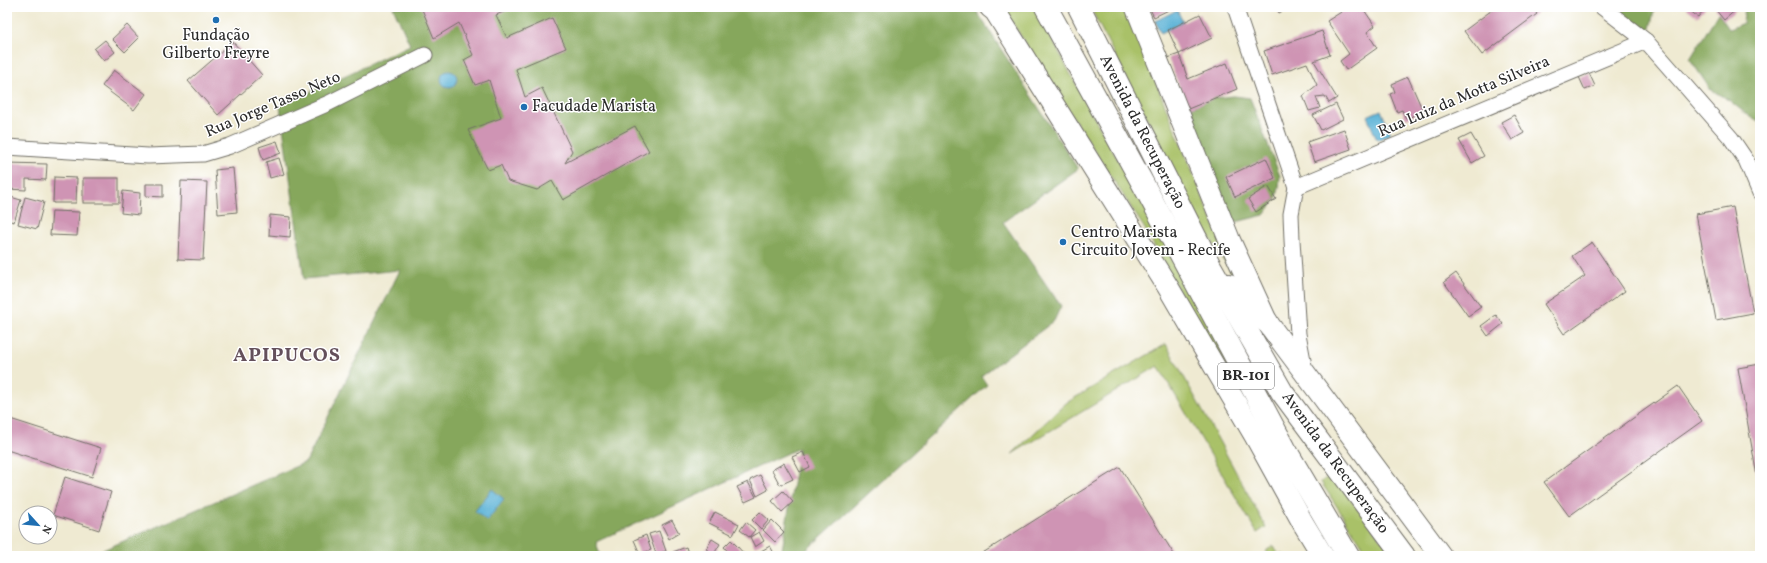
<svg xmlns="http://www.w3.org/2000/svg" width="1767" height="563" font-family="Vollkorn,serif">
	<rect width="100%" height="100%" fill="#fff"/>
	<filter id="ink" filterUnits="userSpaceOnUse"><feTurbulence type="fractalNoise" baseFrequency=".025" numOctaves="2"/><feDisplacementMap in="SourceGraphic" scale="8" xChannelSelector="R" yChannelSelector="G"/><feConvolveMatrix kernelMatrix="1 2 1 2 8 2 1 2 1" color-interpolation-filters="sRGB"/></filter>
	<filter id="wash" filterUnits="userSpaceOnUse"><feTurbulence type="fractalNoise" baseFrequency=".012" numOctaves="4" result="noise"/><feDisplacementMap in="SourceGraphic" scale="16" xChannelSelector="R" yChannelSelector="G"/><feGaussianBlur stdDeviation="0.9" result="paint"/><feColorMatrix in="noise" values="0 0 0 0 0 0 0 0 0 0 0 0 0 0 0 0 0 1.4 0 .05"/><feComposite in="paint" operator="in"/></filter>
	<g filter="url(#wash)">
		<rect width="100%" height="100%" fill="#efead2"/>
		<g fill="#a9c167" stroke="#6a7649">
			<path d="M1002 7H1035L1086 103 1342 556H1329L1303 518 1145 229Z"/>
			<path d="M1090 7H1125L1237 281 1202 226Z"/>
			<path d="M1166 344 1266 527 1257 533 1158 366 1012 454 1066 403Z"/>
			<path d="M1331 474 1394 556H1369L1321 482Z"/>
			<path d="M1274 546 1278 555 1282 553 1284 556H1266L1267 550Z"/>
		</g>
		<g fill="#86a75c" stroke="#586944">
			<path d="M393 7H974L1078 169 1003 222 1061 306 1054 321 981 376 987 385 800 556H781L799 448 596 542 600 556H89L306 462 400 270 304 279 280 106 410 45Z"/>
			<path d="M1615 7H1655L1648 37H1647Z"/>
			<path d="M1745 7H1760V123L1750 117 1730 101 1710 89 1690 59 1718 13 1729 29 1743 23Z"/>
			<path d="M1234 96 1250 98 1280 176 1279 187 1276 199 1264 215 1232 223 1188 109 1214 98Z"/>
		</g>
		<g fill="#58b1d5" stroke="#426e80">
			<path d="M1177 10 1183 22 1161 33 1155 21Z"/>
			<circle cx="449" cy="79" r="8"/>
			<path d="M1381 110 1391 134 1377 140 1367 116Z"/>
			<path d="M492 489 504 499 487 521 475 511Z"/>
		</g>
		<g id="blocks">
			<g fill="#cf94b4">
				<path d="M421 7H516L496 15 507 38 552 18 566 48 516 69 525 97 542 88 572 151 565 163 635 126 649 151 563 200 552 181 537 190 508 181 501 165 488 170 468 130 501 118 489 80 475 85 464 60 473 55 459 23 434 38Z"/>
				<path d="M1149 7H1175L1154 17Z"/>
				<path d="M1276 7H1290L1279 13Z"/>
				<path d="M1349 7H1362L1375 26 1367 32 1377 48 1346 70 1340 61 1349 54 1327 21Z"/>
				<path d="M1490 7H1532L1537 14 1482 55 1464 31 1492 10Z"/>
				<path d="M1685 7H1706L1698 17Z"/>
				<path d="M1717 7H1735L1737 9 1724 20 1715 9Z"/>
				<path d="M1200 14 1212 38 1179 54 1168 30Z"/>
				<path d="M127 25 139 38 125 52 112 39Z"/>
				<path d="M1322 31 1330 55 1314 61 1337 98 1329 103 1325 96 1316 97 1320 108 1309 111 1303 96 1317 85 1307 63 1272 75 1264 51Z"/>
				<path d="M105 40 115 52 104 61 94 49Z"/>
				<path d="M233 42 262 75 218 115 188 81Z"/>
				<path d="M1179 54 1188 79 1227 63 1237 89 1188 109 1168 58Z"/>
				<path d="M114 70 146 94 134 110 102 86Z"/>
				<path d="M1589 73 1595 86 1585 90 1579 77Z"/>
				<path d="M1408 77 1423 111 1406 119 1402 110 1397 112 1390 94 1395 92 1392 84Z"/>
				<path d="M1336 104 1343 119 1321 130 1313 115Z"/>
				<path d="M1514 115 1524 133 1512 140 1501 122Z"/>
				<path d="M1344 129 1351 149 1314 162 1307 142Z"/>
				<path d="M1471 134 1484 156 1472 163 1459 140Z"/>
				<path d="M277 141 281 153 263 160 259 147Z"/>
				<path d="M279 158 284 174 270 178 266 162Z"/>
				<path d="M1266 158 1275 178 1235 197 1226 177Z"/>
				<path d="M7 163 47 164 46 180 26 179V190L7 189Z"/>
				<path d="M233 168 237 212 218 214 215 170Z"/>
				<path d="M54 177 77 178 76 203H53Z"/>
				<rect x="83" y="178" width="36" height="25"/>
				<path d="M181 181 207 182 203 260 178 259Z"/>
				<path d="M146 184H163V197L146 196Z"/>
				<path d="M1268 186 1276 199 1256 212 1248 199Z"/>
				<path d="M123 191 140 193 139 215 121 213Z"/>
				<path d="M7 196 21 200 14 222 7 220Z"/>
				<path d="M25 197 44 202 37 229 18 224Z"/>
				<path d="M1733 207 1753 313 1716 320 1696 214Z"/>
				<path d="M52 211 79 212 77 236 50 235Z"/>
				<path d="M270 215 291 217 290 237 269 235Z"/>
				<path d="M1592 242 1625 291 1564 334 1544 304 1585 276 1572 256Z"/>
				<path d="M1456 273 1481 307 1468 316 1444 282Z"/>
				<path d="M1496 315 1503 324 1488 336 1481 326Z"/>
				<path d="M1760 364V488H1759L1738 368Z"/>
				<path d="M1678 386 1702 421 1569 516 1544 482Z"/>
				<path d="M7 418 101 448 92 477 7 450Z"/>
				<path d="M803 452 810 467 800 472 792 457Z"/>
				<path d="M784 463 793 479 780 485 772 470Z"/>
				<path d="M1120 467 1175 556H978L1057 506Z"/>
				<path d="M760 475 768 490 757 496 750 480Z"/>
				<path d="M65 477 111 492 99 530 53 515Z"/>
				<path d="M748 482 756 497 745 502 737 487Z"/>
				<path d="M783 491 793 502 782 512 772 501Z"/>
				<path d="M715 512 739 524 733 535 709 523Z"/>
				<path d="M760 512 769 520 761 529 752 520Z"/>
				<path d="M672 520 679 533 669 539 662 525Z"/>
				<path d="M772 520 784 532 775 542 763 530Z"/>
				<path d="M746 522 755 530 749 537 740 530Z"/>
				<path d="M659 531 666 551 656 554 649 534Z"/>
				<path d="M759 532 764 541 755 547 750 537Z"/>
				<path d="M646 535 651 550 640 554 634 540Z"/>
				<path d="M712 539 720 544 714 554 706 549Z"/>
				<path d="M731 540 737 546 746 556H732L724 547Z"/>
				<path d="M770 546 775 555 764 556 761 551Z"/>
				<path d="M686 547 689 556H674L673 552Z"/>
			</g>
		</g>
	</g>
	<g filter="url(#ink)">
		<use href="#blocks" fill-opacity="0" stroke="#706e65" stroke-width="1"/>
		<g fill="none" stroke-linecap="round" stroke-linejoin="round">
			<defs>
				<g id="street">
					<path d="M1235 7 1296 187 1291 214 1292 240 1298 334 1305 371"/>
					<path d="M1602 7 1646 41 1731 138 1746 160 1760 193"/>
					<path d="M7 147 148 156 203 154 230 146 329 103 425 55"/>
					<path d="M1296 187 1646 41"/>
				</g>
				<g id="secondary">
					<path d="M990 7 995 11 1168 287 1255 436 1303 523 1323 556"/>
					<path d="M1136 7 1229 239 1267 322 1441 556"/>
				</g>
				<g id="highway">
					<path d="M1046 7 1148 193 1285 449 1348 556"/>
					<path d="M1079 7 1210 266 1282 392 1404 556"/>
					<path d="M1229 285 1267 322"/>
				</g>
			</defs>
			<use href="#street" stroke="#706e65" stroke-width="17"/>
			<use href="#secondary" stroke="#706e65" stroke-width="23"/>
			<use href="#highway" stroke="#706e65" stroke-width="24"/>
			<use href="#street" stroke="#fff" stroke-width="15"/>
			<use href="#secondary" stroke="#fff" stroke-width="21"/>
			<use href="#highway" stroke="#fff" stroke-width="22"/>
		</g>
	</g>
	<g fill="#1f6fb2" stroke="#fff" stroke-width="1.5">
		<circle cx="216" cy="20" r="4"/>
		<circle cx="524" cy="107" r="4"/>
		<circle cx="1063" cy="242" r="4"/>
	</g>
	<g text-anchor="middle" dominant-baseline="central" stroke-width="3" stroke-linejoin="round" paint-order="stroke">
		<rect fill="#fff" stroke="#6b6b6b" stroke-width="1" x="1218" y="363" width="56" height="26" rx="3"/>
		<g font-size="15" font-weight="bold" fill="#2b2b2b">
			<text x="1246" y="376">BR-101</text>
		</g>
		<g font-size="16" fill="#2b2b2b" stroke="#fff" text-anchor="start">
			<text x="216" y="36" text-anchor="middle">Fundação<tspan x="216" dy="18">Gilberto Freyre</tspan></text>
			<text x="532" y="107">Facudade Marista</text>
			<text x="1071" y="233">Centro Marista<tspan x="1071" dy="18">Circuito Jovem - Recife</tspan></text>
		</g>
		<g font-size="16" fill="#2b2b2b" stroke="#fff">
			<text transform="translate(1464 97) rotate(-23)">Rua Luiz da Motta Silveira</text>
			<text transform="translate(273 105) rotate(-23)">Rua Jorge Tasso Neto</text>
			<text transform="translate(1142 132) rotate(63)">Avenida da Recuperação</text>
			<text transform="translate(1335 463) rotate(54)">Avenida da Recuperação</text>
		</g>
		<g font-size="20" font-weight="bold" letter-spacing="1" fill="#64505b" stroke="#fff">
			<text x="287" y="356">APIPUCOS</text>
		</g>
	</g>
	<rect width="1767" height="563" fill="none" stroke="#fff" stroke-width="24"/>
	<g transform="translate(38 525) rotate(117)"><circle r="19" fill="#ffffff" stroke="#aaaaaa"/>
	<path d="M0-3L7 15L0 10L-7 15Z" fill="#1f6fb2"/>
	<text y="-6" font-size="11" font-weight="bold" text-anchor="middle" fill="#2b2b2b">N</text>
	</g>
</svg>
